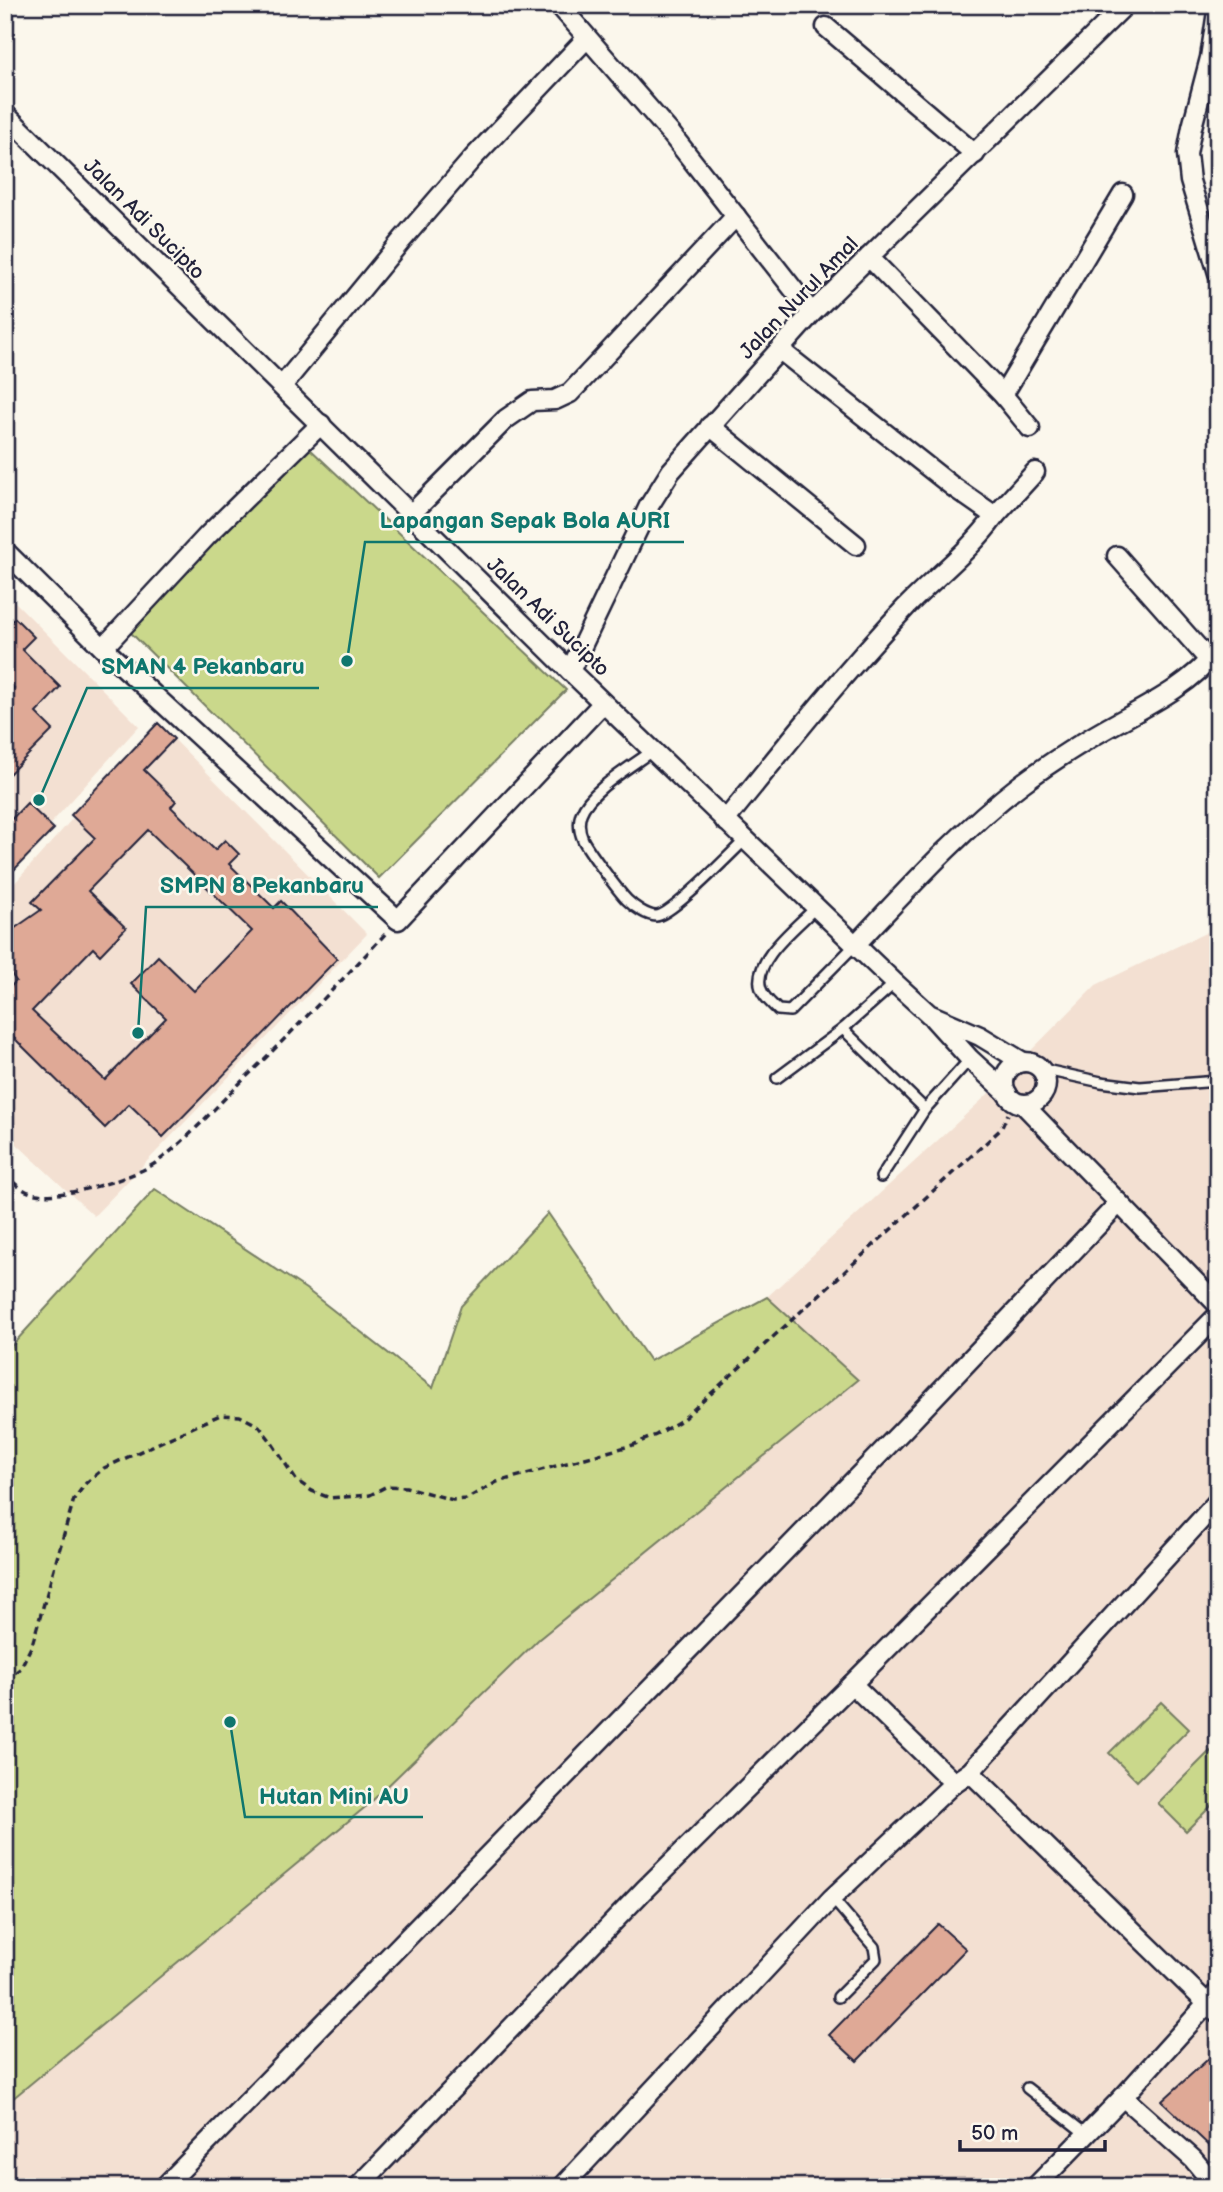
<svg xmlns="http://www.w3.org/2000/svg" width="1223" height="2192" font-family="'Balsamiq Sans',sans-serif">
	<rect width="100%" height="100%" fill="#fbf7ec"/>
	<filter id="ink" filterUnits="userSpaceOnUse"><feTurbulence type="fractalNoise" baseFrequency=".0143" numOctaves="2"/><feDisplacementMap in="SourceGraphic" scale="14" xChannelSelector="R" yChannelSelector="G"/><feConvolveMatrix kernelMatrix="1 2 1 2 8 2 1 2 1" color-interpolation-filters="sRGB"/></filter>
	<g filter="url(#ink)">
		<g fill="#f3e0d2">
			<path d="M5 592 139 726 5 874Z"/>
			<path d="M158 723 367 934 94 1216 5 1133V894Z"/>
			<path d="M1218 927V2187H5V1353L155 1189 306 1289 433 1388 461 1306 548 1213 651 1361 767 1297 985 1097 1096 985Z"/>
		</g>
		<g fill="#cad88b" stroke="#767d63" stroke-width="2">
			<path d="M308 447 566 690 379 878 129 631Z"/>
			<path d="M155 1189 306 1289 433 1388 461 1306 548 1213 650 1361 767 1297 858 1380 539 1639 369 1804 5 2105V1353Z"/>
			<path d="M1161 1702 1189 1729 1137 1781 1109 1753Z"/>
			<path d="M1210 1751 1218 1759V1799L1186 1831 1158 1803Z"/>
		</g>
		<g fill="#dfa996" stroke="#22223b" stroke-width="2" fill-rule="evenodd">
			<path d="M15 618 34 637 22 649 60 687 36 713 53 730 5 778V697L14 688 5 679V628Z"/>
			<path d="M158 723 174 739 144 770 176 801 171 807 215 850 225 840 239 854 229 864 274 908 281 901 337 959 163 1137 129 1104 105 1128 5 1029V993L16 981 5 965V935L41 910 32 902 95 838 71 815ZM148 830 252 931 194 991 158 956 131 984 166 1018 105 1080 32 1011 93 948 100 955 126 928 88 891Z"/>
			<path d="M27 803 54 829 5 879V826Z"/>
			<path d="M938 1924 966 1949 857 2061 829 2035Z"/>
			<path d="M1218 2050V2154L1162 2101Z"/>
		</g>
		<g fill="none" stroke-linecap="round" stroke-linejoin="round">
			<defs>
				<g id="lane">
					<path d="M652 751C632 766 590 790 581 814 578 823 579 831 583 840 588 850 619 892 627 900 633 906 647 916 656 916 671 916 731 853 745 840"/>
					<path d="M815 908C798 926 751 961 761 989 764 998 772 1004 778 1010L790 1011 855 945"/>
					<path d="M843 1029 925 1109"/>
					<path d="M1041 1069 1101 1082 1140 1087 1218 1081"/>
					<path d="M777 1078 843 1029 895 983"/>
					<path d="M881 1177 925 1109 970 1059"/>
					<path d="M832 1898 874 1947 876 1959 838 1997"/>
					<path d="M1027 2088 1087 2135"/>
				</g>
				<g id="street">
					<path d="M559 5 672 135 812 313"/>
					<path d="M1218 5 1210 58 1192 127 1187 154 1190 181 1218 273"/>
					<path d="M826 27 975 154"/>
					<path d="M5 114 570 671 895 983 929 1014 980 1036 1023 1062"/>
					<path d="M869 257 1003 395 1030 428"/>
					<path d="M282 386 402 240 473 158 587 38"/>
					<path d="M1003 395 1123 194"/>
					<path d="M710 426 856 545"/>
					<path d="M411 514 506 419 532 401 555 400 570 393 736 216"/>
					<path d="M995 516 1035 472"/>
					<path d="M5 551 103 648 398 920 603 703"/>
					<path d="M1117 556 1209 660"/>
					<path d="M103 648 208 535 321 424"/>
					<path d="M570 671 649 506 671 471 812 313 1125 5"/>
					<path d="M725 821C784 748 841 676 905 608 935 577 970 551 995 516L952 486 780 350"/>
					<path d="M855 945C908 889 959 832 1020 785 1041 769 1064 754 1087 740 1132 712 1184 693 1218 650"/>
					<path d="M933 1018 970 1059 1007 1093"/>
					<circle cx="1025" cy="1083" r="21"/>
					<path d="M1023 1104 1218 1305"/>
					<path d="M852 1684 954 1783"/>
					<path d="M970 1772 1218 2014"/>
					<path d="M1123 2097 1193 2159 1207 2176 1208 2187"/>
					<path d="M164 2187 902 1431 1119 1203"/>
					<path d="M358 2187 644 1890 852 1684 1218 1315"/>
					<path d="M562 2187 832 1898 954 1783 970 1772 1218 1501"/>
					<path d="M1035 2187 1123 2097 1218 1992"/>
				</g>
			</defs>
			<use href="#lane" stroke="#22223b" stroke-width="14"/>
			<use href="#street" stroke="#22223b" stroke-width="23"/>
			<g stroke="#22223b" stroke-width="3.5" stroke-dasharray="7 5" stroke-linecap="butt">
				<path d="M5 1174C12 1182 25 1193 36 1194 63 1199 135 1178 157 1162 186 1141 210 1113 235 1088 287 1037 338 985 387 932"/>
				<path d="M5 1680 20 1669 32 1645 74 1499 86 1483 104 1468 220 1415 240 1416 259 1426 270 1440 296 1480 312 1491 330 1498 370 1495 387 1486 406 1487 453 1500 466 1499 497 1482 633 1445 656 1435 682 1420 1001 1129 1008 1114"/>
			</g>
			<use href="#lane" stroke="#fbf7ec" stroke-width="9"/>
			<use href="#street" stroke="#fbf7ec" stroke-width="18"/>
		</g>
	</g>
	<g text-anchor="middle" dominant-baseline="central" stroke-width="5" stroke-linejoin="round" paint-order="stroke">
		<g font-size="21" fill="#22223b" stroke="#fbf7ec">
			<text transform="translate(144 219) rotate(45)">Jalan Adi Sucipto</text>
			<text transform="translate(799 298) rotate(-46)">Jalan Nurul Amal</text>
			<text transform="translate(548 617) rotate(44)">Jalan Adi Sucipto</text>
		</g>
	</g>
	<path fill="none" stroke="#0f766e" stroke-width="2.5" d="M347 661L365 542H684M39 800L87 688H319M138 1033L146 907H378M230 1722L245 1817H423"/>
	<g fill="#0f766e" stroke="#fbf7ec" stroke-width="2.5">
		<circle cx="347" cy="661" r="7"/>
		<circle cx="39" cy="800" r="7"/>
		<circle cx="138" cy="1033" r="7"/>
		<circle cx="230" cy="1722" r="7"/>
	</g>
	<g font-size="23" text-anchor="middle" font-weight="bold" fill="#0f766e" stroke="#fbf7ec" stroke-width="5" stroke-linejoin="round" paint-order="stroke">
		<text x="525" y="528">Lapangan Sepak Bola AURI</text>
		<text x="203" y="674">SMAN 4 Pekanbaru</text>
		<text x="262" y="893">SMPN 8 Pekanbaru</text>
		<text x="334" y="1804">Hutan Mini AU</text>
	</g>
	<rect width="1223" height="2192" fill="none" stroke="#fbf7ec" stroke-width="28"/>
	<rect x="14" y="14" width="1195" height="2164" fill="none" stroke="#22223b" stroke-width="2.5" filter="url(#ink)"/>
	<path d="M960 2140v10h145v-10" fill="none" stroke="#22223b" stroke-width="3.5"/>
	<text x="971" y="2140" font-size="21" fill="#22223b" stroke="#fbf7ec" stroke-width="5" paint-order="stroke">50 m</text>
</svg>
